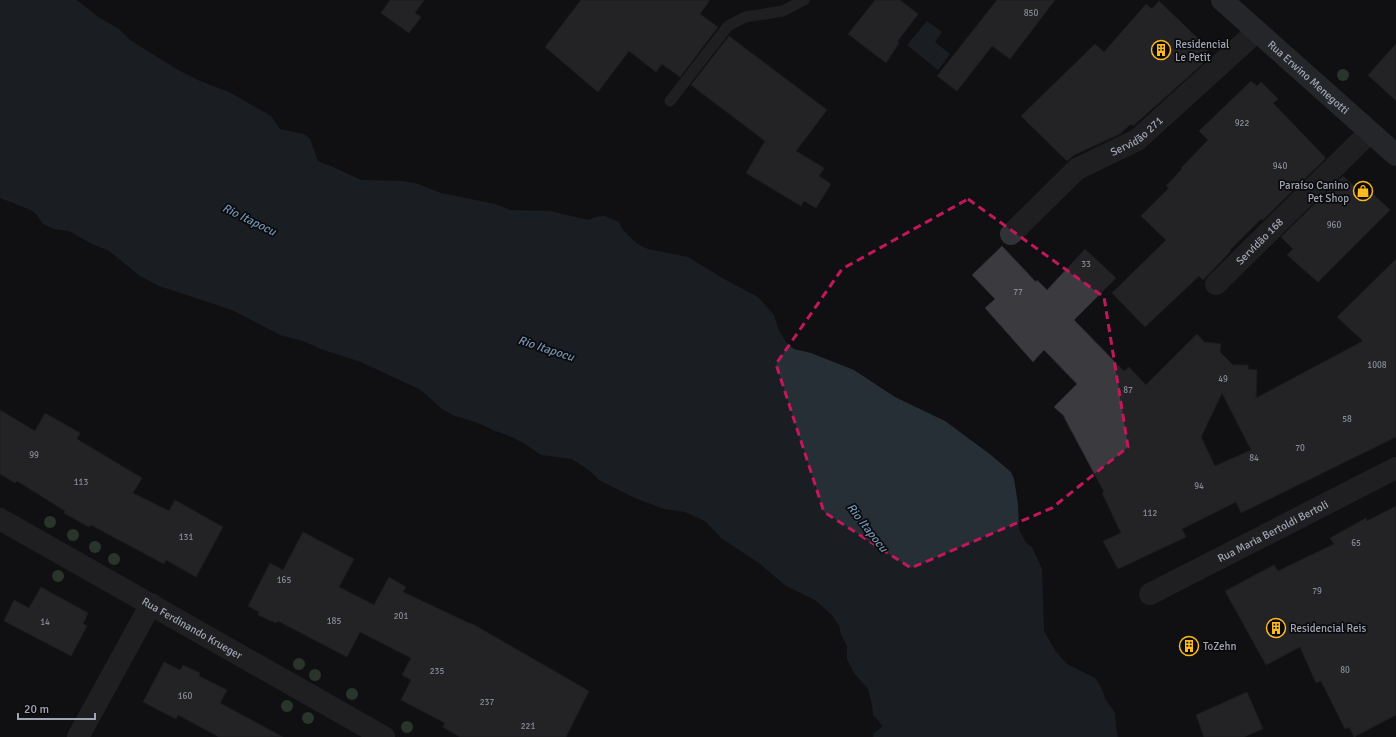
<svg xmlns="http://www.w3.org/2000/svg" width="1396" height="737" font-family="Signika,sans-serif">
	<rect width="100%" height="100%" fill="#101012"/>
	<g fill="#262e36">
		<path d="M0 0H77L98 17 119 29 130 40 178 70 200 81 229 92 271 116 280 129 304 134 310 139 318 161 333 167 361 180 403 181 418 184 441 193 495 204 510 210 550 211 588 220 596 217 604 216 619 222 623 230 635 242 641 246 648 249 688 257 724 279 758 297 774 315 779 331 788 345 794 349 811 353 854 370 895 397 945 421 991 455 1011 472 1014 479 1018 504 1019 529 1026 543 1032 547 1042 569 1044 631 1056 652 1067 664 1095 678 1100 685 1106 700 1115 713 1116 729 1118 737H873L874 733 880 729 882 726 878 720 873 715 872 704 868 689 854 673 847 659V646L841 634 839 626 832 615 815 600 786 586 759 563 721 538 705 521 685 512 664 509 635 498 599 480 590 471 572 459 541 455 525 444 512 437 493 430 478 423 453 415 442 409 421 390 361 362 321 349 303 341 280 335 232 310 159 286 140 276 109 251 88 242 69 231 54 229 43 224 37 215 31 210 0 198Z"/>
		<path d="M927 21 942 32 935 42 950 54 938 70 907 45Z"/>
	</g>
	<g fill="#3a3a3f" stroke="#2a2a2e" fill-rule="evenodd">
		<path d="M390 0H424L415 13 421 17 409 33 381 13Z"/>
		<path d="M581 0H710L700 14 718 27 680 77 662 64 656 72 629 51 598 92 545 47Z"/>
		<path d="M875 0H900L918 14 897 42 899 43 886 63 848 34Z"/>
		<path d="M997 0H1055L1010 59 992 46 957 91 937 76Z"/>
		<path d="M1159 1 1209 49 1203 56 1207 60 1133 126 1131 124 1120 134 1074 155 1067 161 1021 116 1095 44 1104 52 1146 4 1152 9Z"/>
		<path d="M729 36 827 110 796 151 824 168 819 176 831 184 816 208 804 201 801 206 746 173 765 141 691 85Z"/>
		<path d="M1396 44V101L1368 75Z"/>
		<path d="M1251 81 1257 86 1261 82 1278 99 1273 103 1325 157V159L1263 220 1261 219 1230 250 1231 251 1203 280 1199 276 1145 327 1112 293 1166 240 1141 216 1169 188 1166 186 1182 169 1181 168 1208 140 1199 131Z"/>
		<path d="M1343 176 1367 198 1372 193 1390 210 1318 282 1287 255 1293 249 1281 237Z"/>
		<path d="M1002 246 1036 282 1037 280 1047 290 1085 249 1116 278 1074 320 1124 371 1129 367 1146 385 1197 334 1204 342 1221 344 1220 352 1233 365H1248V369L1257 370 1256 398 1363 341 1337 317 1396 259V437L1241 513 1236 502 1182 529 1186 537 1118 569 1103 541 1121 533 1102 493 1104 492 1064 417V416L1054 407 1077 384 1044 350 1033 362 985 308 995 299 972 275ZM1222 393 1251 450 1215 466 1201 437Z"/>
		<path d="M0 410 35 431 45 413 80 433 77 439 142 478 133 493 169 511 175 500 223 527 196 577 166 560 164 564 91 525 89 527 64 513 65 511 17 481 15 483 0 474Z"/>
		<path d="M1396 506V715L1354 737 1349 727 1345 729 1321 681 1316 683 1300 647 1266 665 1225 591 1274 565 1278 571 1334 544 1330 538 1366 518 1367 521Z"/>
		<path d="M303 532 354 559 339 587 374 605 389 577 406 587 403 592 471 624V623L589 691 566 737H460L443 727 445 723 401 700 411 680 402 675 411 658 360 632 347 657 278 621 276 623 258 615 259 612 248 606 270 563 283 570Z"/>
		<path d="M41 587 88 613 83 624 87 626 71 656 4 621 14 600 29 608Z"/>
		<path d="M164 662 180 670 183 665 200 673 199 676 227 690 220 703 283 737H219L178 715 176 719 143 702Z"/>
		<path d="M1247 692 1263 729 1244 737H1204L1196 715Z"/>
	</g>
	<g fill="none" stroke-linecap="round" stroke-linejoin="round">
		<path stroke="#313237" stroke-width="11" d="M670 101 728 26 745 17 783 11 804 0"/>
		<g stroke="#313237" stroke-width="22">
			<path id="s1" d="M1011 234 1077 169 1137 140 1257 31"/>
			<path id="s2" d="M1216 284 1370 132"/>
			<path id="s3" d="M0 519 384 737"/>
			<path id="s4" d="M1150 594 1396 468"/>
			<path d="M78 737 151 604"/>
		</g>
		<path stroke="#3f4047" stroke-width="22" id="s5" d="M1222 0 1396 155"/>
	</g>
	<g fill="#485f4b">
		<circle cx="1343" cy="75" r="6"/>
		<circle cx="50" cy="522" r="6"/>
		<circle cx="73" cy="535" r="6"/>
		<circle cx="95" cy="547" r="6"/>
		<circle cx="114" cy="559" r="6"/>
		<circle cx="58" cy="576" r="6"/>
		<circle cx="299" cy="664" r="6"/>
		<circle cx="315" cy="675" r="6"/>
		<circle cx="352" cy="694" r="6"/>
		<circle cx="287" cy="706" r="6"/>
		<circle cx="308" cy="718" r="6"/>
		<circle cx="407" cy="727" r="6"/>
	</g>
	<path d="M0 0H1396V737H0ZM968 199 1104 297 1128 447 1052 508 911 568 824 512 776 364 842 269Z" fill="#101012" fill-opacity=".55" fill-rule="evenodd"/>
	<path fill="none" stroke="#c2185b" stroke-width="3" stroke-dasharray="8 5" stroke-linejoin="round" d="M968 199 1104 297 1128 447 1052 508 911 568 824 512 776 364 842 269Z"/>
	<defs>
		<symbol id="building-ring" viewBox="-11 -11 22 22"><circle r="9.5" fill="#0b0b0d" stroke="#fcba1e" stroke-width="1.5"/><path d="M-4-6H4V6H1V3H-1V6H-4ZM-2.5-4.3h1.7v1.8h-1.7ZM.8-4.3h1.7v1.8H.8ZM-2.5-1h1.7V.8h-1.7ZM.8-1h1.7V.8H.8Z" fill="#fcba1e"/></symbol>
		<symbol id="shop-ring" viewBox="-11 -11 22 22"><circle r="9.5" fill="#0b0b0d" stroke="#fcba1e" stroke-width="1.5"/><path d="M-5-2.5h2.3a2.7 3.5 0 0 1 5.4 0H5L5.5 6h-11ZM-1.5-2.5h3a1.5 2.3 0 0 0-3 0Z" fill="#fcba1e"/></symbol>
	</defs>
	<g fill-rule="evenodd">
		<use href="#building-ring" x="1150" y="39" width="22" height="22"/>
		<use href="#shop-ring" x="1352" y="180" width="22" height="22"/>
		<use href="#building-ring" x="1265" y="617" width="22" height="22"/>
		<use href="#building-ring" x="1178" y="635" width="22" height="22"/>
	</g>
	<g text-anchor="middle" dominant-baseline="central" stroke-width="3.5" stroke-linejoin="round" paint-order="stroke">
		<g font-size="9" fill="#868a96">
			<text x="1031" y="13">850</text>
			<text x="1242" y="123">922</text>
			<text x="1280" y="166">940</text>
			<text x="1334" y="225">960</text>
			<text x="1086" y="264">33</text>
			<text x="1018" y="292">77</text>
			<text x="1377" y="365">1008</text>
			<text x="1223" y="379">49</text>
			<text x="1128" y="390">87</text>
			<text x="1347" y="419">58</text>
			<text x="1300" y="448">70</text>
			<text x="34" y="455">99</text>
			<text x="1254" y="458">84</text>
			<text x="81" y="482">113</text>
			<text x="1199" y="486">94</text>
			<text x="1150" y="513">112</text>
			<text x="186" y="537">131</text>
			<text x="1356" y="543">65</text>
			<text x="284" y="580">165</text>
			<text x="1317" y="591">79</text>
			<text x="401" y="616">201</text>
			<text x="334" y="621">185</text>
			<text x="45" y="622">14</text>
			<text x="1345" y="670">80</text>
			<text x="437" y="671">235</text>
			<text x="185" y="696">160</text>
			<text x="487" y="702">237</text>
			<text x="528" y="726">221</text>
		</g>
		<g font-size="11" fill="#a0a5b3" stroke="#0b0b0d" text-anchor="start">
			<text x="1175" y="44">Residencial<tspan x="1175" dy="13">Le Petit</tspan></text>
			<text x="1349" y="185" text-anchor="end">Paraíso Canino<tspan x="1349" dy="13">Pet Shop</tspan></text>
			<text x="1290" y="628">Residencial Reis</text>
			<text x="1203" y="646">ToZehn</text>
		</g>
		<g font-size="11" fill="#a0a5b3" stroke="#0b0b0d">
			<text stroke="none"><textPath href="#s5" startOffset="116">Rua Erwino Menegotti</textPath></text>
			<text stroke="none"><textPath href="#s1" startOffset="161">Servidão 271</textPath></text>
			<text stroke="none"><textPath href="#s2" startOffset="61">Servidão 168</textPath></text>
			<text stroke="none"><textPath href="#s4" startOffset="138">Rua Maria Bertoldi Bertoli</textPath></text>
			<text stroke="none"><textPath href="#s3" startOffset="221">Rua Ferdinando Krueger</textPath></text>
		</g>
		<g font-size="12" font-style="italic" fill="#7492b1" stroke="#0b0b0d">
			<text transform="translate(249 220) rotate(26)">Rio Itapocu</text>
			<text transform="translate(546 349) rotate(18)">Rio Itapocu</text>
			<text transform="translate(867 528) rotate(52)">Rio Itapocu</text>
		</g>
	</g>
	<path d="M18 713v6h77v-6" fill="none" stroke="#a0a5b3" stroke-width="2"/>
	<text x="24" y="713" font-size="12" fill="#a0a5b3" stroke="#0b0b0d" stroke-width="3" paint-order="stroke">20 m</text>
</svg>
